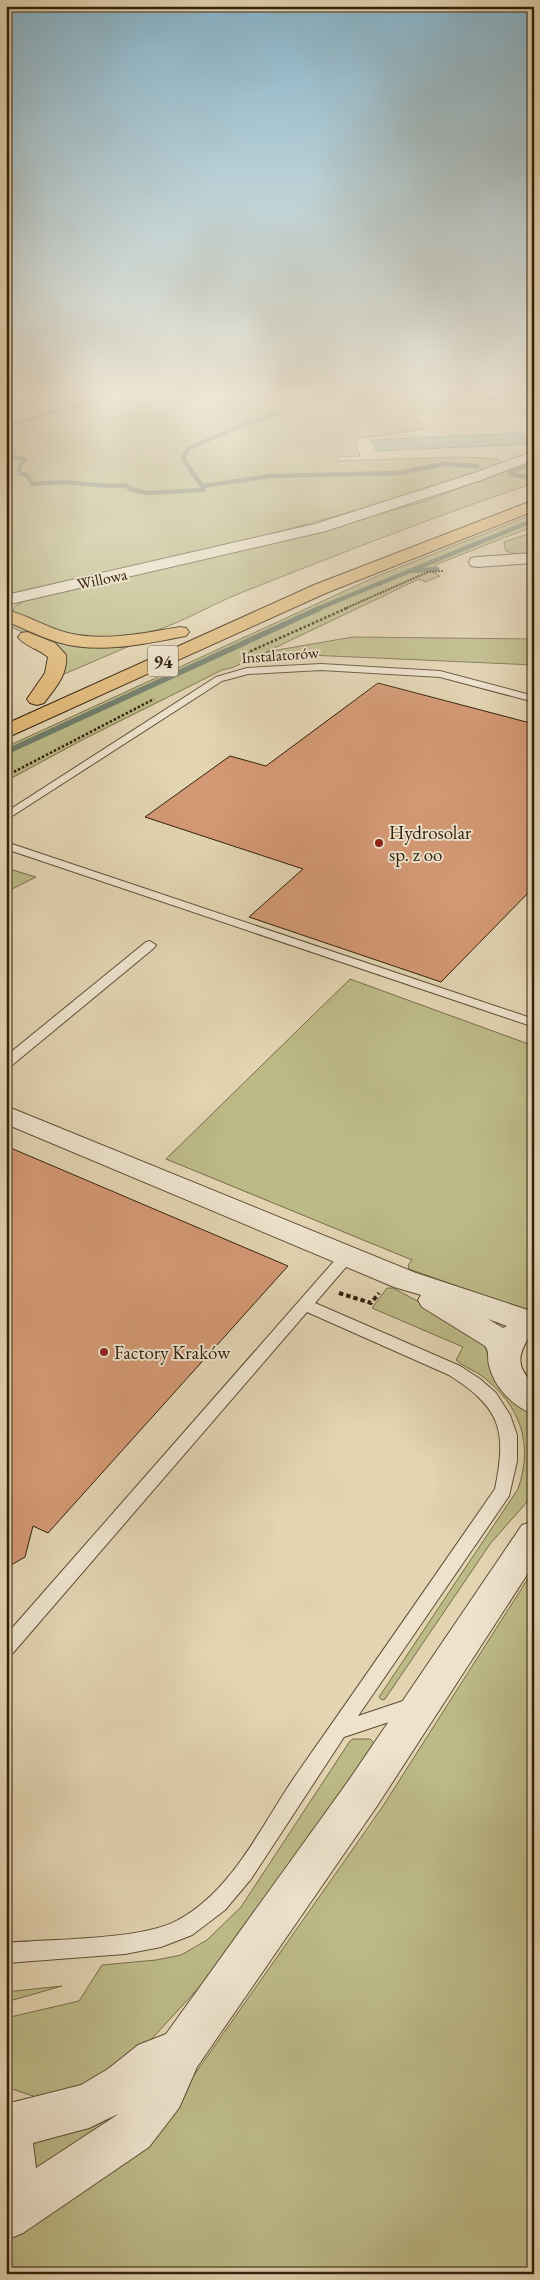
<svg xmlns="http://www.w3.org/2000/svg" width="540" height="2280" font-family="'EB Garamond',serif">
	<rect width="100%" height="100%" fill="#e3d4b2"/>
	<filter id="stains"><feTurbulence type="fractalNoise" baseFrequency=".004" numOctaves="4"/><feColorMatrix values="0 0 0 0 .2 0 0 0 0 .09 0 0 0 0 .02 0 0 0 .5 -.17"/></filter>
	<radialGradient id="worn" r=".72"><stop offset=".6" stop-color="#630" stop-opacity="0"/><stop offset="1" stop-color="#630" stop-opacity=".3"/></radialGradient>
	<g fill="#bcba87" stroke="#786d49">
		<path d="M6 394H534V414L407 412 425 429 354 439 360 456 337 457V461L464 457 498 459 502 463C340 521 174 560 6 595Z"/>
		<path d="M534 460V483C436 516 339 554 243 592 207 606 173 629 135 636 122 639 106 640 93 639 77 638 20 623 13 610L15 606 26 600 306 534 426 501Z"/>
		<path d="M534 514V526L435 565 438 570 431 571 440 576 425 582 419 579 266 652 353 637 534 639V665L263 653 234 667 222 670 84 739 6 781V747L375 577Z"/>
		<path d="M534 532V555L524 556 506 551 504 542Z"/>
		<path d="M6 619 56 638 134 644 62 675 65 667V658L47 642 6 625Z"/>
		<path d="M6 868 36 877 6 892Z"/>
		<path d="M350 979 534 1046V1311H527L409 1269 408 1265 412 1260 166 1159Z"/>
		<path d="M387 1288H393L474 1331 534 1414V1494L490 1544 385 1699 382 1700 379 1697 518 1489C534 1443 520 1405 482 1376 474 1370 463 1367 456 1360L463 1347 372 1308Z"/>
		<path d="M534 1569V2274H6V2246L29 2219 164 2118 383 1806Z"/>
		<path d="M353 1739H370L374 1743 373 1746 204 1982 146 2045 94 2084 39 2098 6 2087V2018L79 2001 102 1965 156 1960 181 1955 207 1940 241 1907 350 1741Z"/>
		<path d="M62 1986 6 2002V1992Z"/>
		<path d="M117 2112 118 2116 35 2175 31 2140Z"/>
	</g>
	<path fill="#96b9a7" stroke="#6e7c69" d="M522 433 530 444 376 451 371 440Z"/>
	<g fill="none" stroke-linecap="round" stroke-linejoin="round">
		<g stroke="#6e7c69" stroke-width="4.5">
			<path d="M375 394 443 399 534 398"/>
			<path d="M6 455 25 460 20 465 19 473 27 475 32 484 63 482 110 486 125 485 133 490 148 493 203 490 202 486"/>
			<path d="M510 473 534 463"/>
			<path d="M511 474 526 477"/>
			<path d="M202 486 271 476 398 473 443 464 478 466"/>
			<path d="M202 486 183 459 188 449 232 429 329 394"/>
			<path d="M409 571 437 569"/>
			<path d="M317 609 534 520"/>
		</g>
		<path stroke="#6e7c69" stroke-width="5.5" d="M6 752 320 608"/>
	</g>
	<g fill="#d39974" stroke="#33200b">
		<path d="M378 683 534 724V887L441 982 249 917 303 869 145 817 230 756 266 766Z"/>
		<path d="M6 1146 288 1266 48 1533 33 1526 25 1557 6 1568Z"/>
	</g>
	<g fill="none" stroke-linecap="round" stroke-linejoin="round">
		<defs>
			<g id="service">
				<path d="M321 664 440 671 534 696V702L440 677 321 670 248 674 222 681 6 820V812L216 677 247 668Z"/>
				<path d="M6 842 534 1019V1027L6 849Z"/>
				<path d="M150 941 156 945 154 948 11 1066 6 1067V1056L146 942Z"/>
				<path d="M348 1250 353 1251 355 1255 353 1259 315 1303 460 1366 480 1379 496 1393 510 1415 517 1435V1461L509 1496 358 1716 412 1698 419 1700 421 1706 419 1712 344 1737 251 1879 225 1910 192 1935 161 1947 125 1954 6 1963V1943C49 1939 143 1940 178 1920 234 1890 263 1822 298 1772 364 1678 429 1584 495 1489 507 1430 501 1408 449 1375L307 1312 13 1653 6 1656V1635L343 1251Z"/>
			</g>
			<g id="minor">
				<path d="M534 553V563L477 567 471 566 469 562 471 558 477 557Z"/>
				<path d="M6 1106 416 1273 534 1312V1333H528L530 1335C518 1355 515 1366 534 1384V1414C513 1407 494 1387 489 1365 487 1357 490 1352 485 1346L422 1307 418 1300 421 1295 394 1287 6 1124ZM488 1319 507 1326 503 1328Z"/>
				<path d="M534 1521V1564L377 1806 197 2067 179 2108 149 2147 23 2233 6 2240V2104L81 2085 108 2069 138 2045 166 2034 349 1780 522 1525ZM118 2114 117 2115 36 2168 33 2143 89 2128Z"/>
			</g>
			<path id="tertiary" d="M534 451V460L481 480 326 531 6 605V595L315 524 471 474Z"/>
			<g id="trunk">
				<path d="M534 500V511L326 593 6 738V724L314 585Z"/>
				<path d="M6 610C28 615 47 628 68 633 104 642 144 633 180 627L186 628 189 632 186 636 180 637C140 645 97 654 57 642 39 636 23 628 6 621Z"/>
				<path d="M27 632 55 643 66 655C68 675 55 688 44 703L37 705 30 703 27 699 45 673 48 657C39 649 24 646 18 637L21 633Z"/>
			</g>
		</defs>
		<use href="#service" stroke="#5f4d35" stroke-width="2"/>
		<use href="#minor" stroke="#5f4d35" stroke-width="2"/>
		<use href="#tertiary" stroke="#5f4d35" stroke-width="2"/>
		<use href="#trunk" stroke="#33200b" stroke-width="2"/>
		<g stroke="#33200b" stroke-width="2" stroke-dasharray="2 1" stroke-linecap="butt">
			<path d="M6 426 115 394"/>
			<path d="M344 609 428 572 443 571"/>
		</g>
		<g stroke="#33200b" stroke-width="2.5" stroke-dasharray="2.5 2" stroke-linecap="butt">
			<path d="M242 655 347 608"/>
			<path d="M6 776 154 699"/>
		</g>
		<path stroke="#33200b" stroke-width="4" stroke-dasharray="4.5 3" stroke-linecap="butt" d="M339 1293 371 1303 379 1293"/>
		<use href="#service" fill="#ede3cd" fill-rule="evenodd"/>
		<use href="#minor" fill="#ede3cd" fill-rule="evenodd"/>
		<use href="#tertiary" fill="#ede3cd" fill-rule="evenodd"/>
		<use href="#trunk" fill="#e2ba79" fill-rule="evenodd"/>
	</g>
	<linearGradient id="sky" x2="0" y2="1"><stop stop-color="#87b6ce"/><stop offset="0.55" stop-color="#f2ecdc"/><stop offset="1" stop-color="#f2ecdc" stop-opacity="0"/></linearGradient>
	<rect width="540" height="714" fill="url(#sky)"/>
	<g fill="#8f2418" stroke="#ede3cd" stroke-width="2">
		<circle cx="379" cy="843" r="5"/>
		<circle cx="104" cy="1352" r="5"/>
	</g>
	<g text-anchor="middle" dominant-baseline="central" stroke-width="4" stroke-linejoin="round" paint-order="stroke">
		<g font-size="16" fill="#33200b" stroke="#ede3cd">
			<text transform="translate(102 579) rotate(-12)">Willowa</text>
			<text transform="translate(280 655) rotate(-4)">Instalatorów</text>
		</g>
		<rect fill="#ede3cd" stroke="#6b5a45" stroke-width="1" x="148" y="645.5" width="30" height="31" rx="4"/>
		<g font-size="18" font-weight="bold" fill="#33200b">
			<text x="163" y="661">94</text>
		</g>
		<g font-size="19" fill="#33200b" stroke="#ede3cd" text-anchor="start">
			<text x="389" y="832">Hydrosolar<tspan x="389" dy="22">sp. z oo</tspan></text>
			<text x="114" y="1352">Factory Kraków</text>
		</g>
	</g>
	<rect width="540" height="2280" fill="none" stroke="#e3d4b2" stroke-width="25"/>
	<rect x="8" y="8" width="525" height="2265" fill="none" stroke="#33200b" stroke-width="2.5"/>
	<rect x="12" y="12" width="515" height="2255" fill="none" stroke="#33200b"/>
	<rect width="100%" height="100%" filter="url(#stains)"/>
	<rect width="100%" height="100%" fill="url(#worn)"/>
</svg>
